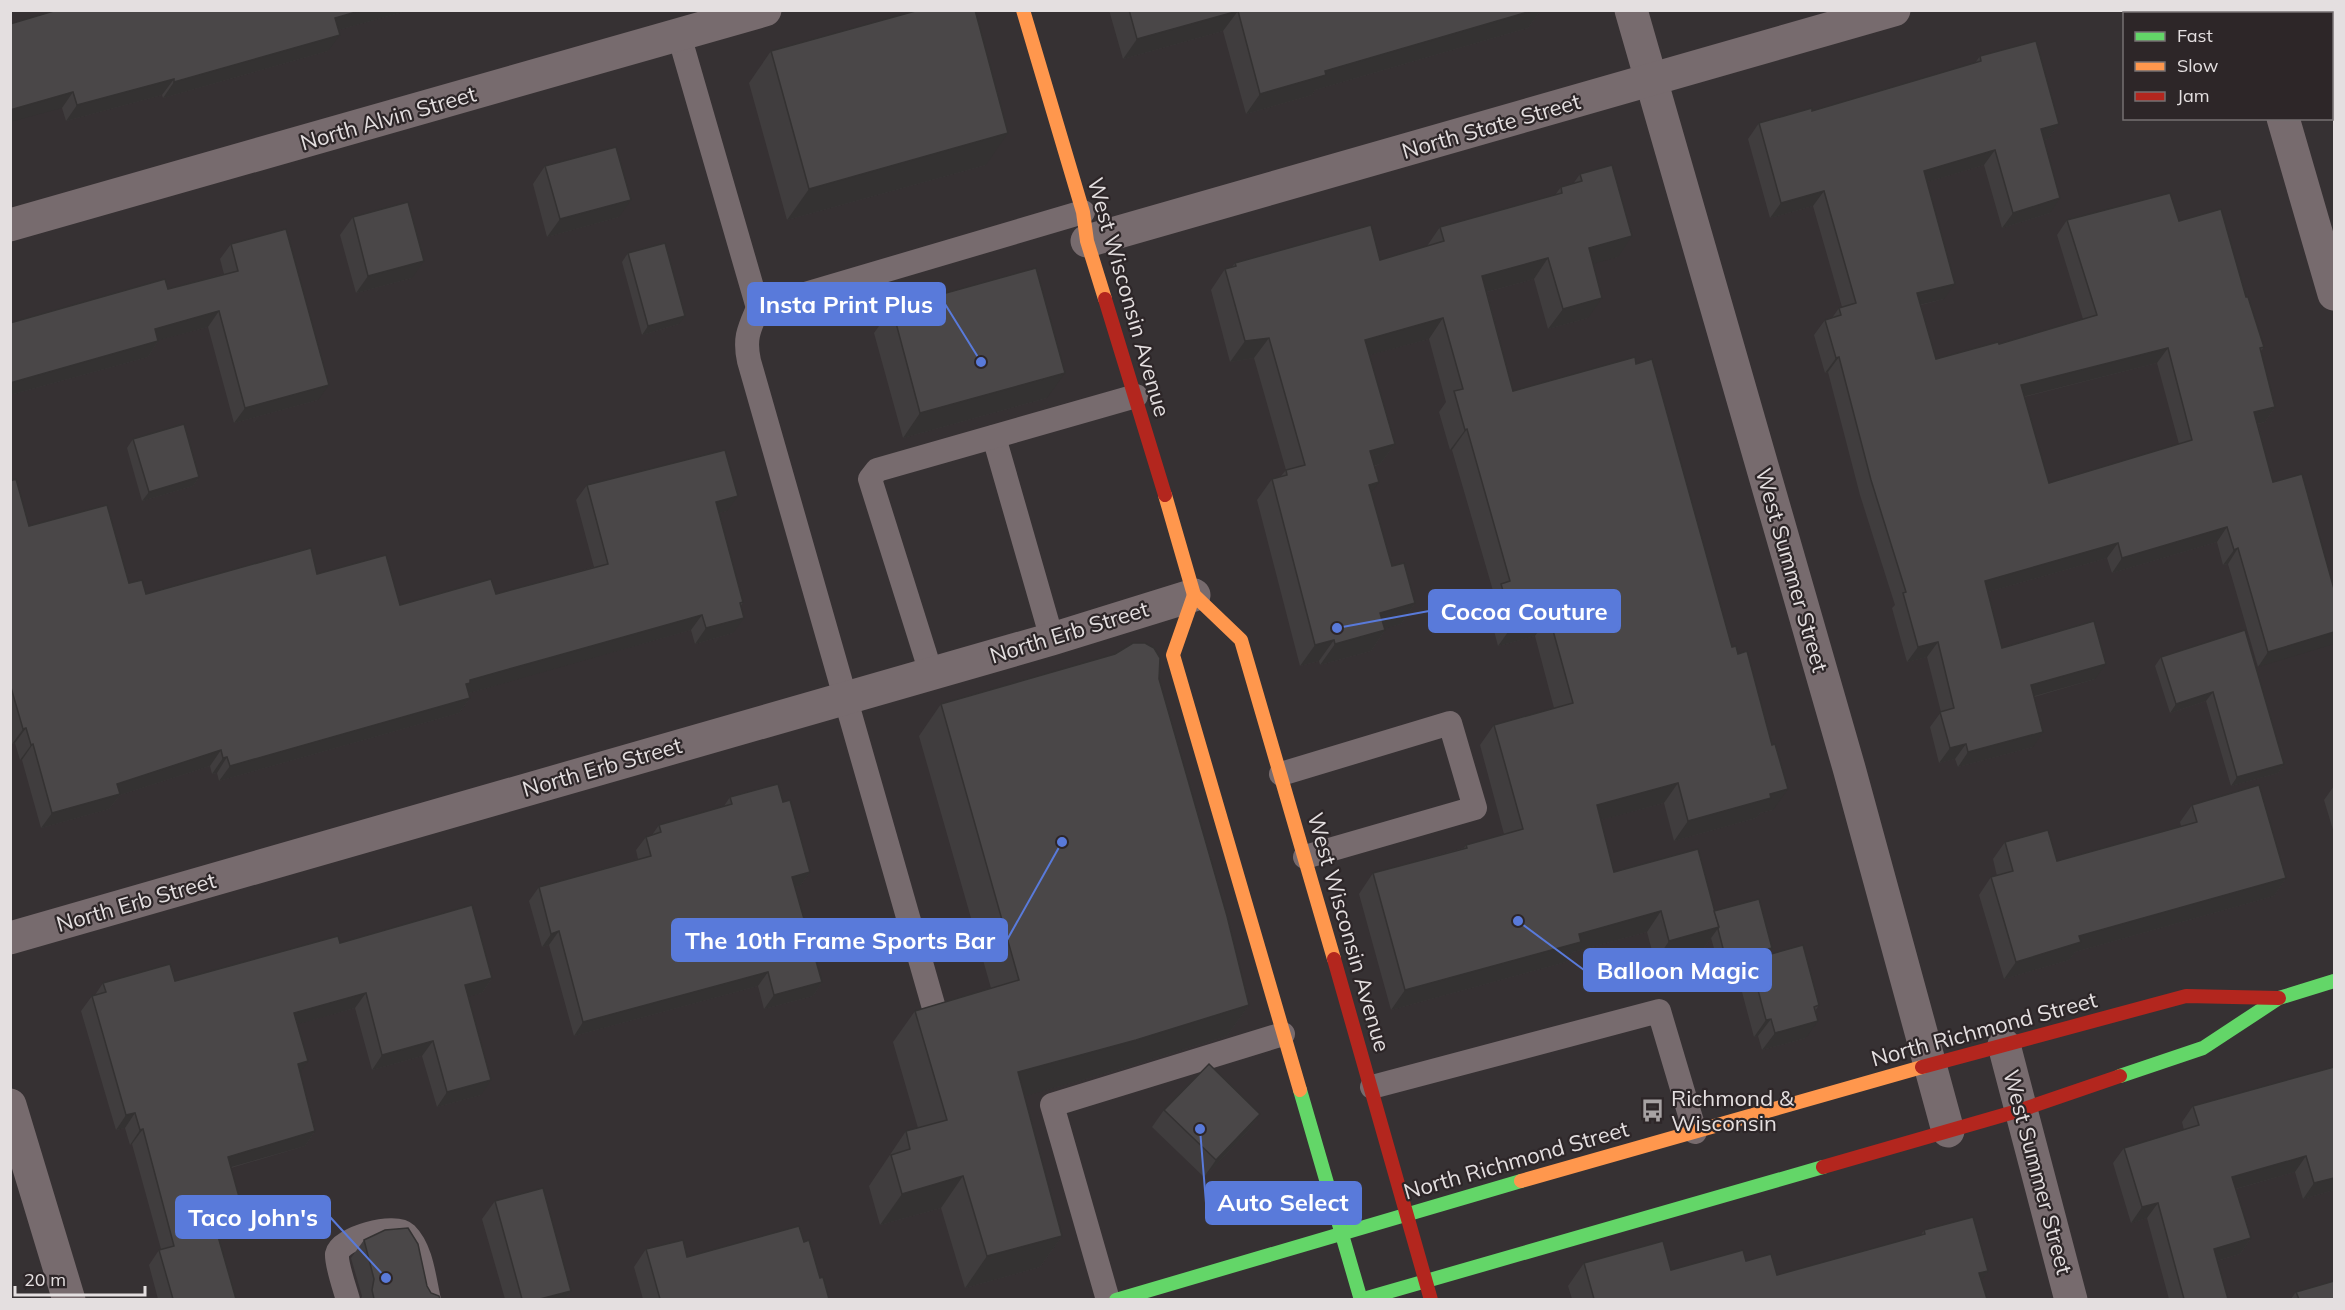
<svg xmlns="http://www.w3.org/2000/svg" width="2345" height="1310" font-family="Mulish,sans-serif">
	<rect width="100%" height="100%" fill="#363133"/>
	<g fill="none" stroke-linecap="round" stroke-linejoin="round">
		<g stroke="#776b6e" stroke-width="24">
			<path d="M679 35 758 308 1083 212"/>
			<path d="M758 308C749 329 744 338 749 361L934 1008"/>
			<path d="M994 437 1052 639"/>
			<path d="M931 673 870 479 877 470 1136 396"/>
			<path d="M1281 774 1450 723 1475 808 1305 857"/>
			<path d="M1372 1087 1659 1011 1695 1132"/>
			<path d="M348 1300C345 1289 336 1264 337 1254 340 1238 395 1223 406 1234 422 1250 424 1279 429 1300"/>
			<path d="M1108 1300 1052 1105 1283 1034"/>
		</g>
		<g stroke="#776b6e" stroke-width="33">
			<path d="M1631 10 1849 768 1948 1131"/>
			<path d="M2252 10V14"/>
			<path d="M2283 118 2334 294"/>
			<path d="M10 225 765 10"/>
			<path d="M1087 241 1894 10"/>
			<path d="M10 938 1052 639 1194 595"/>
			<path d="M2004 1045 2071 1300"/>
			<path d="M10 1105 69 1300"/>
		</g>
		<g stroke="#63d668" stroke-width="14">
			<path d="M2120 1076 2203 1048 2279 998 2334 981"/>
			<path d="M1300 1090 1361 1300"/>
			<path d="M1116 1300 1521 1181"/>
			<path d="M1360 1300 1823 1167"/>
		</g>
		<g stroke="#ff974d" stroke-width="14">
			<path d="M1023 10 1083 212 1087 241 1105 299"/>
			<path d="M1165 495 1194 595 1241 640 1334 959"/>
			<path d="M1194 595 1173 655 1300 1090"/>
			<path d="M1521 1181 1922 1067"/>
		</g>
		<g stroke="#b3261e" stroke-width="14">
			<path d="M1105 299 1165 495"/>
			<path d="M1334 959 1431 1300"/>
			<path d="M1922 1067 2186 996 2279 998"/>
			<path d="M1823 1167 2021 1110 2120 1076"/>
		</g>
	</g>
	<g fill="#403d3e" fill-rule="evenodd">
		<path d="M410 10 338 30 328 51 163 98 162 95 66 121 62 108 10 24Z"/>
		<path d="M1109 10H1541L1528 28 1315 90 1312 95 1246 114 1223 31 1123 59Z"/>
		<path d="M2133 10H2180L2181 14H2131Z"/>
		<path d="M771 51 986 165 787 220 749 83Z"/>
		<path d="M1980 56 2059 124 2048 139 2044 140 2050 213 2002 228 1984 165 1927 182 1944 299 1921 305 1936 359 1999 344 2083 319 2057 235 2067 220 2179 221 2246 297 2264 347 2261 351 2275 407 2265 422 2258 424 2273 482 2334 589 2258 667 2228 564 2223 565 2217 542 2112 573 2107 558 1988 592 2002 648 2095 679 2034 697 2033 747 1958 767 1955 759 1939 763 1930 727 1941 712 1927 657 1907 662 1892 608 1895 605 1860 495 1828 372 1825 373 1814 335 1825 320 1832 318 1839 308 1842 307 1813 206 1770 218 1748 139 1759 123 1812 111 1975 63ZM2157 363 2179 444 2049 483 2024 397Z"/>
		<path d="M545 166 619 217 547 237 533 184Z"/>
		<path d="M1580 174 1618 257 1593 263 1588 318 1548 329 1534 279 1487 292 1513 391 1773 810 1760 813 1756 818 1674 841 1664 803 1600 820 1614 872 1714 911 1772 948 1767 955 1819 1005 1815 1011 1806 1038 1762 1050 1758 1036 1754 1037 1738 977 1749 961 1720 969 1711 938 1704 948 1655 962 1647 932 1573 952 1566 962 1391 1010 1359 894 1373 873 1464 848 1466 845 1504 834 1480 745 1494 725 1554 708 1535 636 1498 646 1487 604 1494 594 1452 450H1450L1439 412 1446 402 1429 339 1369 355 1395 444 1380 464 1375 466 1371 493 1392 566 1415 603 1401 624 1384 628 1385 630 1371 651 1320 665 1319 661 1300 666 1257 500 1272 479 1281 476 1286 470 1254 358 1230 362 1211 290 1225 269 1232 267 1235 263 1380 260 1427 246 1440 227 1555 195 1561 187 1573 184Z"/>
		<path d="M353 217 412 278 356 293 340 235Z"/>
		<path d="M231 244 318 400 234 423 208 327 158 340V341L148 357 10 395V323L168 289 224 274 220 259Z"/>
		<path d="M628 253 679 324 642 335 622 262Z"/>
		<path d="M892 308 1047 398 903 438 874 333Z"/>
		<path d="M133 439 199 477 193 486 142 501 127 448Z"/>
		<path d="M10 481 29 526 146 594 317 574 400 605 496 594 594 567 576 500 587 485 727 511 719 513 743 602 741 606 733 633 695 644 691 630 545 671 469 693 470 698 459 713 219 781 217 773 212 774 210 766 120 795 109 809 41 828 22 760H20L15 743 12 744 10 739Z"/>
		<path d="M2245 630 2284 764 2278 773 2231 786 2206 701 2170 713 2155 666 2161 657Z"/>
		<path d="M1159 679 1249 1005 1227 1036 1114 1071 1024 1096 1062 1236 1040 1267 965 1288 941 1208 880 1225 869 1186 906 1131 918 1128 893 1042 915 1011 991 988 919 736 941 704Z"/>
		<path d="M2334 786V833L2324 800Z"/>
		<path d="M730 797 783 802 810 872 800 886 795 887 822 982 813 996 764 1009 758 986 574 1036 549 945 542 947 529 901 539 887 638 859 636 850 646 837 652 835 659 825 724 806Z"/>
		<path d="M2192 805 2286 878 2274 896 2075 952 2069 960 2004 979 1979 895 1991 877 1997 876 1993 859 2005 842 2057 861 2181 826 2180 822Z"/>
		<path d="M340 943 492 978 482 993 469 996 481 1095 437 1107 422 1056 372 1070 355 1008 297 1024 300 1073 315 1131 305 1146 231 1168 241 1204 230 1219 214 1224 236 1299H158L149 1265 159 1250 161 1249 132 1144 130 1145 125 1128 116 1130 81 1011 92 996 95 995 103 983 175 981Z"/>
		<path d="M2334 1067V1190L2303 1199 2295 1172 2236 1189 2251 1238 2240 1254 2217 1261 2228 1299H2169L2147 1218 2131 1223 2113 1163 2124 1148 2184 1130 2182 1122 2193 1106Z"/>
		<path d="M1164 1110 1260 1114 1248 1131 1204 1177 1152 1127Z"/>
		<path d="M495 1201 571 1291 565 1299H505L482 1219Z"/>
		<path d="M1924 1230 1988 1271 1981 1280 1987 1299H1572L1568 1286 1584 1263 1671 1270 1746 1261 1777 1275 1921 1235Z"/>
		<path d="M364 1240 427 1286 431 1293 440 1299H361L362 1296 351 1258Z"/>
		<path d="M804 1242 829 1299H643L634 1267 646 1249 687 1257Z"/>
		<path d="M2296 1292 2334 1299H2291Z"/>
	</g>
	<g fill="#343232">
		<path d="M363 10H410L324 34 335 18Z"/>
		<path d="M1535 10H1541L1528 28 1315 90 1312 95 1246 114 1260 94 1325 71Z"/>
		<path d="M1238 11 1223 31 1123 59 1137 39Z"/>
		<path d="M340 35 328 51 163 98 174 82Z"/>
		<path d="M174 79 162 95 66 121 77 105Z"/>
		<path d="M73 92 62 108 10 122V110Z"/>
		<path d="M2059 124 2048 139 2030 144 2041 129Z"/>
		<path d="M1008 133 986 165 787 220 809 189Z"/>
		<path d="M1995 150 1984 165 1914 186 1924 171Z"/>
		<path d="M1824 191 1813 206 1770 218 1781 203Z"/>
		<path d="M2060 198 2050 213 2002 228 2013 213Z"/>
		<path d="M631 200 619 217 547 237 560 219Z"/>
		<path d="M1632 236 1618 257 1575 269 1589 248Z"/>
		<path d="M1548 258 1534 279 1468 297 1482 276Z"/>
		<path d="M424 261 412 278 356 293 368 276Z"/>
		<path d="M1955 284 1944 299 1907 308 1917 293Z"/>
		<path d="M1602 298 1588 318 1548 329 1563 309Z"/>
		<path d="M219 311 208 327 144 344 155 329Z"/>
		<path d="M685 316 679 324 642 335 648 326Z"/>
		<path d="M1443 318 1429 339 1351 360 1365 340Z"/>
		<path d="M1269 338 1254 358 1230 362 1245 341Z"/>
		<path d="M158 341 148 357 10 395V383Z"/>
		<path d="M2168 348 2157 363 2010 400 2021 385Z"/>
		<path d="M1839 357 1828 372 1825 373 1836 358Z"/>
		<path d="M1065 373 1047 398 903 438 920 413Z"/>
		<path d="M329 385 318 400 234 423 245 408Z"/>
		<path d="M2275 407 2265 422 2244 427 2254 412Z"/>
		<path d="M1467 429 1452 450H1450L1465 430Z"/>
		<path d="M1395 444 1380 464 1356 471 1370 451Z"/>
		<path d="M199 477 193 486 142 501 149 492Z"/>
		<path d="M1379 482 1365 502 1369 485Z"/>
		<path d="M738 496 727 511 705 517 716 502Z"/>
		<path d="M2227 527 2217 542 2112 573 2122 558Z"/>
		<path d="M2118 543 2107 558 1974 596 1985 581Z"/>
		<path d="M2238 548 2228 564 2223 565 2234 550Z"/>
		<path d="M1415 603 1401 624 1366 633 1380 613Z"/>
		<path d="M702 615 691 630 462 695 466 684 470 680Z"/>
		<path d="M1549 616 1535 636 1498 646 1513 625Z"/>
		<path d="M744 618 733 633 695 644 706 628Z"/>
		<path d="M1385 630 1371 651 1320 665 1335 644Z"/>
		<path d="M2334 632V644L2258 667 2268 652Z"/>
		<path d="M1334 640 1319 661 1300 666 1315 645Z"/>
		<path d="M1938 642 1927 657 1907 662 1918 647Z"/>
		<path d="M2106 664 2095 679 2020 700 2031 685Z"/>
		<path d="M2213 692 2206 701 2170 713 2176 704Z"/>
		<path d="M470 698 459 713 219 781 230 766Z"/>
		<path d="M26 728 15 743 12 744 23 729Z"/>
		<path d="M2043 732 2033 747 1958 767 1968 752Z"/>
		<path d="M33 744 22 760H20L31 745Z"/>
		<path d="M1966 744 1955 759 1939 763 1950 748Z"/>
		<path d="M221 750 210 766 120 795 109 809 41 828 52 813 117 784Z"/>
		<path d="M227 757 217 773 212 774 223 758Z"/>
		<path d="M2284 764 2278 773 2231 786 2237 777Z"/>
		<path d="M1678 783 1664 803 1582 825 1597 805Z"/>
		<path d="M1788 789 1773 810 1760 813 1756 818 1674 841 1688 821 1770 794Z"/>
		<path d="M810 872 800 886 782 890 792 877Z"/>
		<path d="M2286 878 2274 896 2075 952 2069 960 2004 979 2016 962 2079 936Z"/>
		<path d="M1661 911 1647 932 1573 952 1566 962 1391 1010 1405 990 1579 934Z"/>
		<path d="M1719 927 1704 948 1655 962 1669 941Z"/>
		<path d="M559 931 549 945 542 947 551 934Z"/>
		<path d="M1772 948 1766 956 1750 960 1749 961 1720 969 1726 960Z"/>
		<path d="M768 972 758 986 574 1036 583 1022Z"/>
		<path d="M492 978 482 993 455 1000 465 985Z"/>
		<path d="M822 982 813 996 764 1009 774 995Z"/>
		<path d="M366 993 355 1008 284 1028 294 1013Z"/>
		<path d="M1249 1005 1227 1036 1114 1071 996 1104 1018 1072Z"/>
		<path d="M1771 1019 1758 1036 1754 1037 1766 1020Z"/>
		<path d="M1818 1021 1806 1038 1762 1050 1775 1033Z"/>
		<path d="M433 1041 422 1056 372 1070 382 1055Z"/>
		<path d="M308 1061 298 1076V1064Z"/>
		<path d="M491 1080 481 1095 437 1107 447 1092Z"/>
		<path d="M135 1113 125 1128 116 1130 126 1115Z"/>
		<path d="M1260 1114 1248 1131 1204 1177 1216 1160Z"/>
		<path d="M143 1129 132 1144 130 1145 140 1130Z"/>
		<path d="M315 1131 305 1146 217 1171 228 1157Z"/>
		<path d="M2306 1156 2295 1172 2221 1193 2232 1177Z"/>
		<path d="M963 1176 941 1208 880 1225 902 1194Z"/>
		<path d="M2334 1178V1190L2303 1199 2314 1183Z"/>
		<path d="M2158 1203 2147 1218 2131 1223 2142 1207Z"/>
		<path d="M241 1204 230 1219 201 1227 211 1212Z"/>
		<path d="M1062 1236 1040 1267 965 1288 987 1256Z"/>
		<path d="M2251 1238 2240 1254 2203 1265 2214 1249Z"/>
		<path d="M1988 1271 1972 1294 1979 1273Z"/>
		<path d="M571 1291 565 1299H540Z"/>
	</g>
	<g fill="#4a4748" stroke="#343232" stroke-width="1.5" fill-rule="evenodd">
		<path d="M57 10H363L335 18 340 35 174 82V79L77 105 73 92 10 110V24Z"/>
		<path d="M919 10H975L1008 133 809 189 771 51Z"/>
		<path d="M1129 10H1535L1325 71 1326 75 1260 94 1238 11 1137 39Z"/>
		<path d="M2136 10H2180L2181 14H2137Z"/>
		<path d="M2036 41 2059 124 2041 129 2060 198 2013 213 1995 150 1924 171 1955 284 1917 293 1936 359 1998 342 1999 344 2097 315 2067 220 2170 193 2179 221 2221 209 2246 297H2248L2264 347 2260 348 2275 407 2254 412 2273 482 2302 474 2334 589V632L2268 652 2238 548 2234 550 2227 527 2122 558 2118 543 1985 581 2002 648 2094 621 2106 664 2031 685 2043 732 1968 752 1966 744 1950 748 1940 712 1954 708 1938 642 1918 647 1903 593 1906 592 1871 480 1839 357 1836 358 1825 320 1841 315 1839 308 1856 303 1824 191 1781 203 1759 123 1812 108V111L1981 61 1980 56ZM2168 348 2192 440 2049 483 2021 385Z"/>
		<path d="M616 147 631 200 560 219 545 166Z"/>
		<path d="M1612 165 1632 236 1589 248 1602 298 1563 309 1548 258 1482 276 1513 391 1635 357 1636 364 1652 359 1732 647 1736 646 1738 654 1747 651 1772 745 1775 744 1788 789 1770 794 1771 798 1688 821 1678 783 1597 805 1614 872 1698 849 1719 927 1669 941 1661 911 1579 934 1581 942 1405 990 1373 873 1467 848 1466 845 1523 829 1494 725 1573 703 1549 616 1513 625 1501 584 1510 581 1467 429 1465 430 1454 391 1463 389 1443 318 1365 340 1395 444 1370 451 1379 482 1369 485 1392 566 1404 563 1415 603 1380 613 1385 630 1335 644 1334 640 1315 645 1272 479 1287 475 1286 470 1305 465 1269 338 1245 341 1225 269 1236 266 1235 263 1371 225 1380 260 1444 241 1440 227 1562 193 1561 187 1582 181 1580 174Z"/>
		<path d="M408 202 424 261 368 276 353 217Z"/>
		<path d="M286 229 329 385 245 408 219 311 155 329 158 341 10 383V323L165 279 168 289 238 271 231 244Z"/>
		<path d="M665 243 685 316 648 326 628 253Z"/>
		<path d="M1036 268 1065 373 920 413 892 308Z"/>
		<path d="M184 424 199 477 149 492 133 439Z"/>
		<path d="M725 450 738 496 716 502 743 602 740 603 744 618 706 628 702 615 556 656 470 680V683L466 684 470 698 230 766 227 757 223 758 221 750 117 784 120 794 52 813 33 744 31 745 26 728 23 729 10 684V481L16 479 29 526 107 505 129 583 142 580 146 594 311 548 317 574 386 555 400 605 491 579 496 594 608 564 587 485Z"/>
		<path d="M2245 630 2284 764 2237 777 2213 692 2176 704 2161 657Z"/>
		<path d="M1133 643H1145L1154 648 1160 658 1159 679 1227 916 1249 1005 1136 1040 1018 1072 1062 1236 987 1256 963 1176 902 1194 891 1155 910 1149 906 1131 947 1120 915 1011 1019 980 941 704 1115 654Z"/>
		<path d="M778 784 783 802 790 800 810 872 792 877 822 982 774 995 768 972 583 1022 559 931 551 934 539 887 651 856 646 837 661 832 659 825 732 804 730 797Z"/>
		<path d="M2259 785 2286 878 2079 936 2081 942 2016 962 1991 877 2013 871 2005 842 2048 830 2057 861 2197 822 2192 805Z"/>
		<path d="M1759 899 1772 948 1726 960 1718 929 1719 927 1714 911Z"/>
		<path d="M472 905 492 978 465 985 491 1080 447 1092 433 1041 382 1055 366 993 294 1013 308 1061 298 1064 315 1131 228 1157 241 1204 211 1212 236 1299H173L159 1250 174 1246 143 1129 140 1130 135 1113 126 1115 92 996 106 992 103 983 170 964 175 981 338 936 340 943Z"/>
		<path d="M1803 945 1819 1005 1814 1007 1818 1021 1775 1033 1771 1019 1766 1020 1750 960Z"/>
		<path d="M1209 1064 1260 1114 1216 1160 1164 1110Z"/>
		<path d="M2334 1067V1178L2314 1183 2306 1156 2232 1177 2251 1238 2214 1249 2228 1299H2184L2158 1203 2142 1207 2124 1148 2199 1125 2193 1106Z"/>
		<path d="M543 1188 571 1291 540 1299H522L495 1201Z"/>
		<path d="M1973 1217 1988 1271 1979 1273 1987 1299H1594L1584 1263 1663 1241 1671 1270 1743 1250 1746 1261 1771 1254 1777 1275 1925 1234 1924 1230Z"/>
		<path d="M799 1226 804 1242 809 1240 820 1278 823 1277 829 1299H660L646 1249 683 1240 687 1257Z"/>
		<path d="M408 1228 418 1244 427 1286 431 1293 439 1296 440 1299H374L372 1290 374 1279 364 1240 385 1230Z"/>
		<path d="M2334 1281V1299H2299L2296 1292Z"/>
	</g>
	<defs>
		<symbol id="bus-bare" viewBox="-9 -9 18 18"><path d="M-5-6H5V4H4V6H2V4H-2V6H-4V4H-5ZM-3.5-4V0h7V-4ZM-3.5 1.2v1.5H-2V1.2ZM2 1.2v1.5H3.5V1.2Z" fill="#a7a2a3" stroke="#2d2628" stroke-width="2.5" paint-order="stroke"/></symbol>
	</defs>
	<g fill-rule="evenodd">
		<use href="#bus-bare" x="1636" y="1094" width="33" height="33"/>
	</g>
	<g text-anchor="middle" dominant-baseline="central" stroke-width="4.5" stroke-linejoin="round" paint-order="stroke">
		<g font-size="22" fill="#e4dfe0" stroke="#2d2628">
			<text transform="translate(388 118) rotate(-16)">North Alvin Street</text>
			<text transform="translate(1491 126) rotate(-16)">North State Street</text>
			<text transform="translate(1129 297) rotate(74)">West Wisconsin Avenue</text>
			<text transform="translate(1792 570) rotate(74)">West Summer Street</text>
			<text transform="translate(1069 632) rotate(-17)">North Erb Street</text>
			<text transform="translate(602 767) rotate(-16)">North Erb Street</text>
			<text transform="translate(136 902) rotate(-16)">North Erb Street</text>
			<text transform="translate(1349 932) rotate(74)">West Wisconsin Avenue</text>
			<text transform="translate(1984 1029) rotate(-15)">North Richmond Street</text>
			<text transform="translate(1516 1160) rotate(-16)">North Richmond Street</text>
			<text transform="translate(2038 1172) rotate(75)">West Summer Street</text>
		</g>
		<g font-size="22" fill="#e4dfe0" stroke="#2d2628" text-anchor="start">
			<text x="1671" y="1098">Richmond &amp;<tspan x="1671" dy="25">Wisconsin</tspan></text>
		</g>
	</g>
	<path fill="none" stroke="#597ada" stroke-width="2" d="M981 362L945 304M1337 628L1429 611M1062 842L1007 940M1518 921L1584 970M1200 1129L1206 1203M386 1278L330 1217"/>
	<g fill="#597ada" stroke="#2d2628" stroke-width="2">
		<circle cx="981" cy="362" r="6"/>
		<circle cx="1337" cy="628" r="6"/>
		<circle cx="1062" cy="842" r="6"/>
		<circle cx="1518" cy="921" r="6"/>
		<circle cx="1200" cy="1129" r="6"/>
		<circle cx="386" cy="1278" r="6"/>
	</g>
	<g fill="#597ada" stroke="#597ada" stroke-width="2">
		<rect x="748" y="283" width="197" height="42" rx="6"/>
		<rect x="1429" y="590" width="191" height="42" rx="6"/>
		<rect x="672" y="919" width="335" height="42" rx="6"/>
		<rect x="1584" y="949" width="187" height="42" rx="6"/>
		<rect x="1206" y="1182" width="155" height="42" rx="6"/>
		<rect x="176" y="1196" width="154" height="42" rx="6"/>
	</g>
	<g font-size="24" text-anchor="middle" font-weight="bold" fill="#fff">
		<text x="846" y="313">Insta Print Plus</text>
		<text x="1524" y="620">Cocoa Couture</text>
		<text x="840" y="949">The 10th Frame Sports Bar</text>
		<text x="1678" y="979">Balloon Magic</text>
		<text x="1283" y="1211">Auto Select</text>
		<text x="253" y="1226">Taco John's</text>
	</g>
	<rect width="2345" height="1310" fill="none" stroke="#e4dfe0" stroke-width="24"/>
	<rect x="2123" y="12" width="210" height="108" fill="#2d2628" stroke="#767072" stroke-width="1.5"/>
	<rect x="2135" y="32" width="30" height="9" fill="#63d668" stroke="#767072" stroke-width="1.5"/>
	<text x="2177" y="42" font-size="18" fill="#e4dfe0">Fast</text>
	<rect x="2135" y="62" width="30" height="9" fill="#ff974d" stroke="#767072" stroke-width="1.5"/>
	<text x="2177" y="72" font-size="18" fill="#e4dfe0">Slow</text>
	<rect x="2135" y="92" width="30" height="9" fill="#b3261e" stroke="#767072" stroke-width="1.5"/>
	<text x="2177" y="102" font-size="18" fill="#e4dfe0">Jam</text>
	<path d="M15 1286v9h130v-9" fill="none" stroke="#e4dfe0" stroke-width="3"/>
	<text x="24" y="1286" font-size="18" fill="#e4dfe0" stroke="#2d2628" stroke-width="4.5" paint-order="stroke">20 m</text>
</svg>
